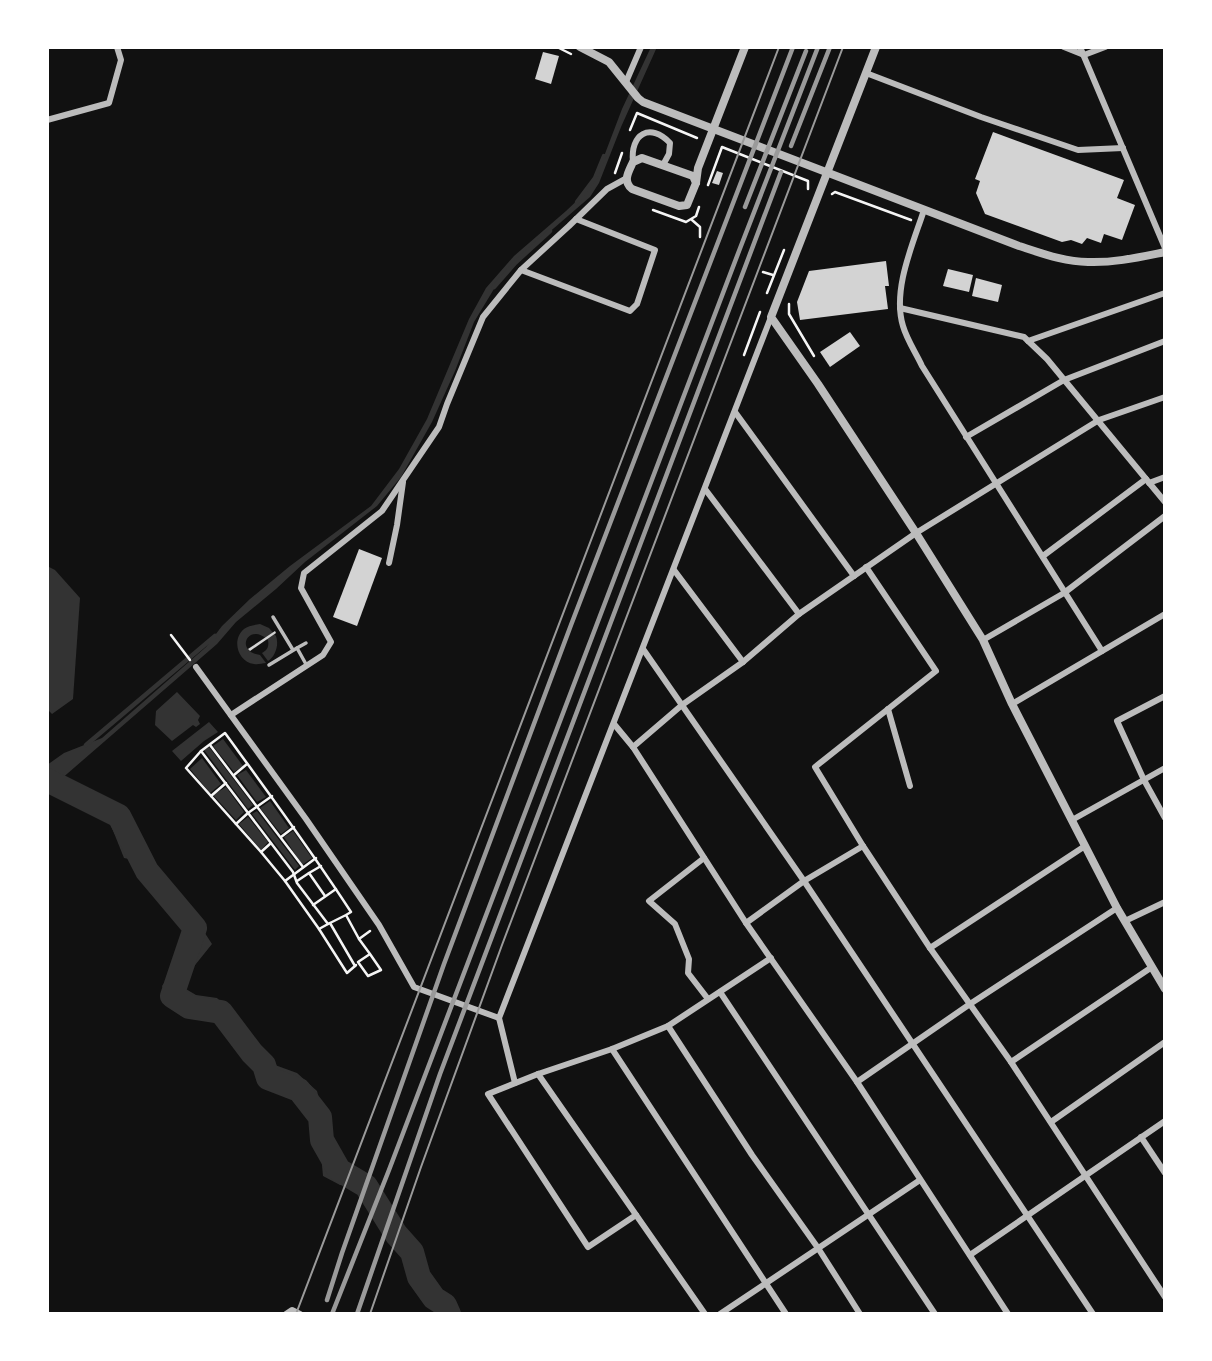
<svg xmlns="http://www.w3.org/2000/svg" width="1212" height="1361" font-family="Manrope,sans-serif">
	<rect width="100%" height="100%" fill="#111"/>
	<g fill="#333">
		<path d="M651 47H657L621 127 599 183 590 197 517 260 500 279 474 322 455 371 432 422 401 477 377 506 305 562 276 589 236 622 217 644 60 780 108 803 135 850 148 858 188 907 212 944 179 985 196 995 217 998 242 1023 264 1061 297 1073 317 1091 329 1137 333 1166 360 1176V1185H340L323 1176C321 1150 317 1125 314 1099L289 1077 252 1066 232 1045 230 1029 213 1008 204 1003 179 1004 167 996 162 986 195 941C189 935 187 929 184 922 179 913 172 906 167 899 153 879 151 863 124 858L108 818 88 805 62 798 47 789V765L64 753 102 738 206 647 222 626 250 599 290 566 371 506 399 469 427 419 469 319 486 288 514 256 566 211 585 193 595 180 622 109Z"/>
		<path d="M47 566 55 570 80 598 73 699 52 714 47 709Z"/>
		<path d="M260 624 269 628 276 636C279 644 276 656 268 661L262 653C268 650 269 646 268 640 248 621 234 652 260 655L266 663C262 663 258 665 254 664 238 662 231 640 244 629 248 626 254 625 260 624Z"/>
		<path d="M177 692 200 716 198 720 200 724 196 727 193 725 172 741 155 725 156 711Z"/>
		<path d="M209 722 218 732 204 741 181 761 172 751Z"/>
		<path d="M223 739 243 766 234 772 213 746Z"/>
		<path d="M209 747 253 805 248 809 204 750Z"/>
		<path d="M202 758 221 784 210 793 190 769Z"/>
		<path d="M246 770 266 797 257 802 237 775Z"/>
		<path d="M226 787 244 812 236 820 213 795Z"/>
		<path d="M270 801 289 828 281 834 260 808Z"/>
		<path d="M257 811 299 866 295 870 252 814Z"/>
		<path d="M248 817 268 842 261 850 239 824Z"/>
		<path d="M293 831 312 858 302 865 284 837Z"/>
	</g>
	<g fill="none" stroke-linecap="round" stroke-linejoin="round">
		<g stroke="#333" stroke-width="4.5">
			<path d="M577 202 595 178 604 156"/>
			<path d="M494 287 515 263 550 231"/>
			<path d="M86 745 215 636"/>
		</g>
		<path stroke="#333" stroke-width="24" d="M47 780 119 816 147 871 195 928 172 996 189 1007 221 1012 252 1053 264 1065 268 1078 299 1090 320 1117 322 1140 339 1170 366 1186 396 1234 412 1252 419 1277 434 1298 445 1305 449 1314"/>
	</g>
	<g fill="#d3d3d3">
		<path d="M543 52 559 56 551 84 535 79Z"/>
		<path d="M993 132 1124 180 1117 198 1135 205 1122 240 1104 234 1101 243 1087 238 1082 244 1071 240 1062 242 985 214 976 193 980 181 975 179Z"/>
		<path d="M717 171 723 173 719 185 712 183Z"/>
		<path d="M886 261 889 286H885L888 309 800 320 797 302 809 271Z"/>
		<path d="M948 269 973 275 969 292 943 286Z"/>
		<path d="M976 278 1002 285 998 302 972 296Z"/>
		<path d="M850 332 860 346 830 367 820 352Z"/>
		<path d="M359 549 382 558 357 626 333 617Z"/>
		<path d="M275 631 276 633 250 651 248 649Z"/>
	</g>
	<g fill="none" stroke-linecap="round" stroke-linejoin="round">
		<g stroke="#f5f5f5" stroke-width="2.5">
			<path d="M557 47 571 54"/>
			<path d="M630 130 637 113 697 138"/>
			<path d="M615 173 622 153"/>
			<path d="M708 185 722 147 808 181V189"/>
			<path d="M832 194 835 192 911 220"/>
			<path d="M653 210 686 222 696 216 699 207"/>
			<path d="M692 220 700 227V237"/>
			<path d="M763 272 773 275"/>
			<path d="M767 293 784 250"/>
			<path d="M789 304V314L814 356"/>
			<path d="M744 355 760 312"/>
			<path d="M171 635 190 660"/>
			<path d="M210 745 303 867"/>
			<path d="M201 751 186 768 261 852 285 881 316 858"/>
			<path d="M234 775 247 764"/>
			<path d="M211 796 226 783"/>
			<path d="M236 824 248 813 272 796"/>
			<path d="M281 837 294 827"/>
			<path d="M261 852 271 843"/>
			<path d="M309 873 321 866"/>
			<path d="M285 881 319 929"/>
			<path d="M297 881 309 873 325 896"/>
			<path d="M313 905 336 889"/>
			<path d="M346 915 328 924 297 883 293 872 201 751 225 733C268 792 311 850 351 912L346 915 359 939 370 931"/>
			<path d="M330 923 355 966 356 965"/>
			<path d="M328 924 319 929 347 973 355 966"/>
			<path d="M359 939 370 954 358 962 368 976 381 970 370 954"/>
		</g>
		<g stroke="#bcbcbc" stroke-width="3.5">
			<path d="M273 617 293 650"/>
			<path d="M297 648 306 643"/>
			<path d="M269 665 297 648 307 666"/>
		</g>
		<g stroke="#bcbcbc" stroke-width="6">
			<path d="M1064 47 1084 55 1105 47"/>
			<path d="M1080 47 1165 248"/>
			<path d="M866 73 981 117 1078 150 1123 148"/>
			<path d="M626 82 641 47"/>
			<path d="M47 120 109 103 121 60 117 47"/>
			<path d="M633 162C630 134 650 122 670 143L669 154 663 165"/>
			<path d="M924 210C913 244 892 290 903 326 907 340 916 353 922 366L1102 651"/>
			<path d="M521 270 630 311 637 304 655 250 576 219"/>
			<path d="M900 308 1024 337 1047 359 1165 502"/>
			<path d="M1028 341 1165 293"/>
			<path d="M735 412 854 576"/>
			<path d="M966 437 1064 380 1165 341"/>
			<path d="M1149 483 1165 477"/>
			<path d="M705 489 799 614"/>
			<path d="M1043 556 1146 479"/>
			<path d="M389 563 397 525 403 482"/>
			<path d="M866 567 936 671 815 767 863 846 930 948 1011 1062 1165 1297"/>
			<path d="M674 570 743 662"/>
			<path d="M983 640 1064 593 1165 516"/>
			<path d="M643 649 804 881 1093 1314"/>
			<path d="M196 667 306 819 379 925 414 987 499 1018"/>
			<path d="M1165 696 1117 721 1144 780 1165 818"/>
			<path d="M1012 704 1165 614"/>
			<path d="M888 709 910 786"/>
			<path d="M231 715 323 655 331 642 301 588 304 573 382 511 439 427 447 404 483 317 521 270 569 226 607 189 627 178"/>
			<path d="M614 724 633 747 746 923 857 1082 1008 1314"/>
			<path d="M633 747 682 705 743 662 799 614 916 533 1099 420 1165 397"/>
			<path d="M1072 820 1165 768"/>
			<path d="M704 858 649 901 675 924 689 959 688 973 708 999"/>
			<path d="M1125 921 1165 902"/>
			<path d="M746 923 804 881 863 846"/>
			<path d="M930 948 1085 846"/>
			<path d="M720 992 935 1314"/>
			<path d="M668 1026 752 1155 818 1248 860 1314"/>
			<path d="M612 1049 786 1314"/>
			<path d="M1011 1062 1152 967"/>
			<path d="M538 1074 705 1314"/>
			<path d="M857 1082 970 1004 1117 908"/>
			<path d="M515 1083 499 1018 771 317"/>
			<path d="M1051 1122 1165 1042"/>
			<path d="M1141 1137 1165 1173"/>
			<path d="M636 1215 588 1247 488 1094 538 1074 612 1049 668 1026 771 958"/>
			<path d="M970 1255 1165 1121"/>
			<path d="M286 1314 292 1310 300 1314"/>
			<path d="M720 1314 920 1180"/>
		</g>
		<g stroke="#bcbcbc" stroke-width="8">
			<path d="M580 47 609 62 638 98 643 102 1019 246C1041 253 1064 262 1088 262 1114 263 1140 257 1165 252"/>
			<path d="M876 47 771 317 818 384 916 533 983 640 1012 704 1117 908 1165 989"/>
			<path d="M696 183 693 176 642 158 633 162C629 171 622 181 632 189L679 206 687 205 696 183 698 168 745 47"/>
		</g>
		<g stroke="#9a9a9a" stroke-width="2">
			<path d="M296 1314 779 47"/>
			<path d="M370 1314 421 1167 502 945 843 47"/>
		</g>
		<g stroke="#9a9a9a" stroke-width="4.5">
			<path d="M791 146 830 47"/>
			<path d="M745 207 806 51"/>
			<path d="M327 1300 342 1253 444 964 571 625 793 47"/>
			<path d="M332 1314 389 1170 739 251 818 47"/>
			<path d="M357 1314 440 1074 781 172"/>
		</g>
	</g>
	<rect width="1212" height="1361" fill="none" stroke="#ffffff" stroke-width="98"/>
</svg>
